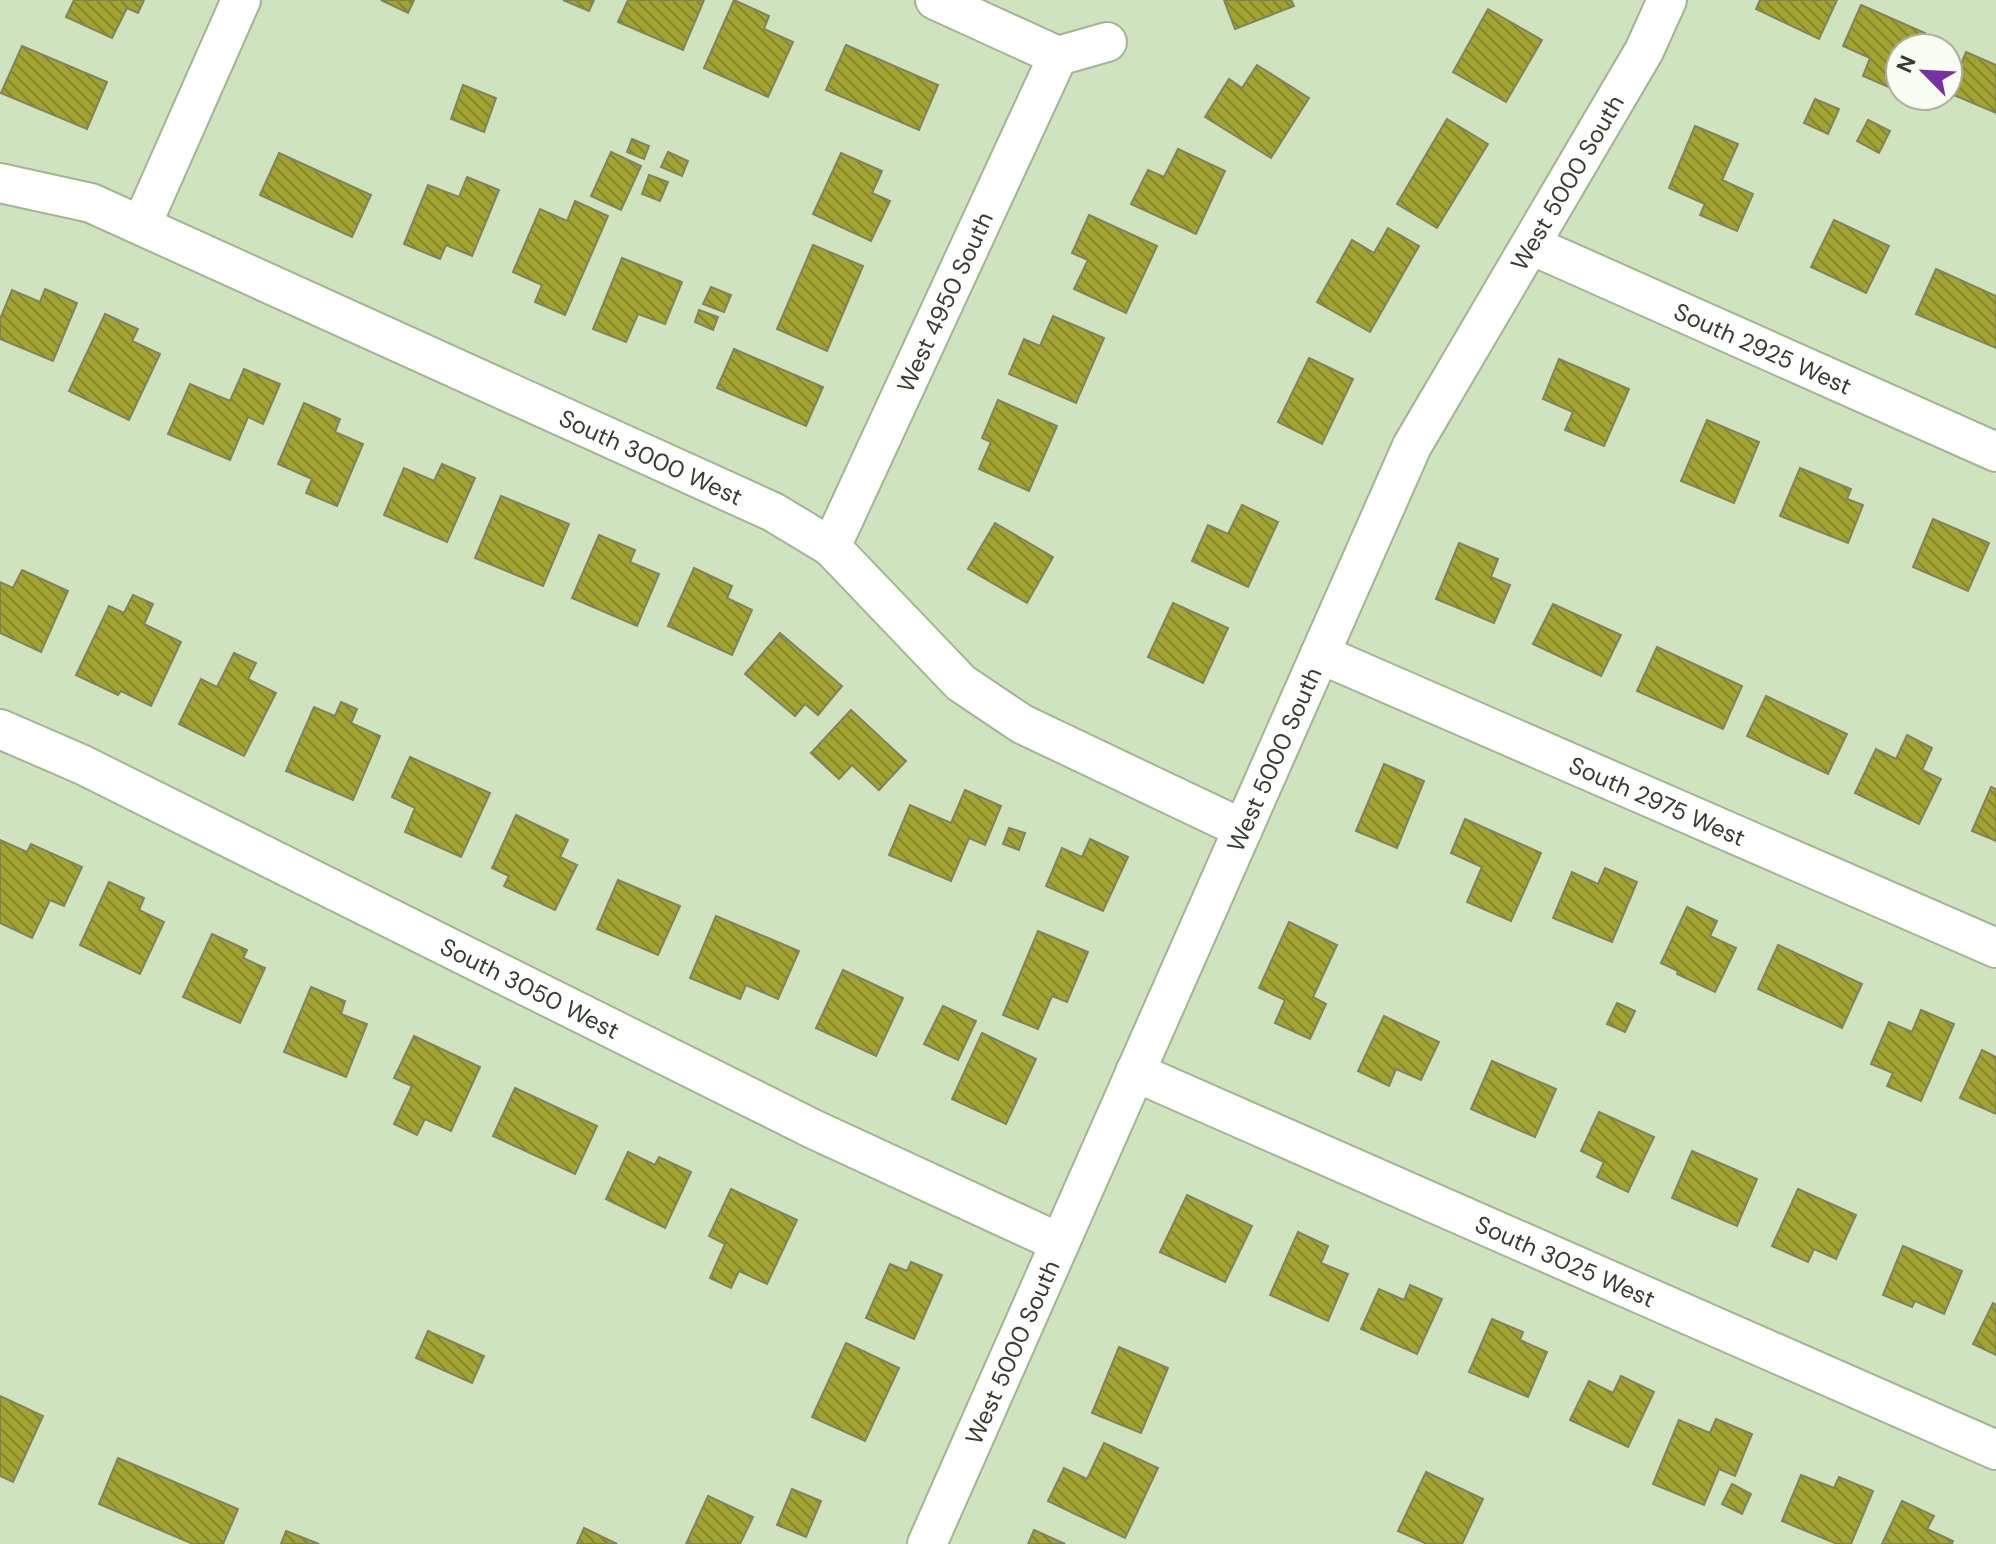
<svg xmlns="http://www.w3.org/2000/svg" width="1996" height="1544" font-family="'DM Sans',sans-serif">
	<defs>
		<pattern id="building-back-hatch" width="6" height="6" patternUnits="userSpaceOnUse" patternTransform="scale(2)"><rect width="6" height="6" fill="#a2a431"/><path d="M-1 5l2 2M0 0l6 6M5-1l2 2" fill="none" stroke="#85872a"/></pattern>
	</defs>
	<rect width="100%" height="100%" fill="#cfe3be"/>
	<g fill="url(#building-back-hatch)" stroke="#81835e" stroke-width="2">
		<path d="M74 0H144L138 13 127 8 112 38 66 17Z"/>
		<path d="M381 0H414L408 13Z"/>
		<path d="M563 0H594L589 11Z"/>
		<path d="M628 0H704L683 50 618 22Z"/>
		<path d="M734 0 769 16 764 29 793 42 768 97 704 68Z"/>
		<path d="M1224 0H1291L1294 6 1235 29Z"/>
		<path d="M1760 0H1837L1819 39 1756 9Z"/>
		<path d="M1861 5 1925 33 1921 44 1929 48H1900V92L1863 76 1870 58 1843 46Z"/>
		<path d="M1488 9 1542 40 1506 102 1453 72Z"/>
		<path d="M846 45 938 85 919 130 826 90Z"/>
		<path d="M22 46 107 82 87 129 1 93Z"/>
		<path d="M1966 52 1996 65V113L1949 93Z"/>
		<path d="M1257 65 1309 98 1271 158 1205 117 1229 79 1242 88Z"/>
		<path d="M463 85 496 98 484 132 451 119Z"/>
		<path d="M1815 99 1839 109 1828 134 1804 123Z"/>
		<path d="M1447 119 1488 144 1437 228 1397 204Z"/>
		<path d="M1868 120 1890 131 1879 153 1857 141Z"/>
		<path d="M1695 126 1738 144 1722 180 1753 194 1737 231 1700 215 1705 204 1669 188Z"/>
		<path d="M632 139 649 146 644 159 627 152Z"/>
		<path d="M1178 149 1225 171 1196 234 1131 204 1148 170 1164 177Z"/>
		<path d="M611 152 641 166 621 210 591 196Z"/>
		<path d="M668 152 688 161 682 176 661 167Z"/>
		<path d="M279 153 371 195 352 237 260 195Z"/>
		<path d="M841 153 882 171 872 193 890 201 871 241 813 214Z"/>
		<path d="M649 175 668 182 660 201 642 194Z"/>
		<path d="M467 177 499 190 472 256 446 245 440 259 404 244 428 185 459 197Z"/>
		<path d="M575 201 608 216 565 315 535 302 542 285 513 272 540 209 567 221Z"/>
		<path d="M1089 215 1157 246 1126 313 1074 289 1088 260 1072 253Z"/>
		<path d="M1834 220 1889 246 1866 293 1811 267Z"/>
		<path d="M1388 228 1419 246 1370 332 1317 302 1352 240 1374 253Z"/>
		<path d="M813 245 863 266 827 351 777 329Z"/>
		<path d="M622 258 682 282 665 324 638 314 626 342 593 329Z"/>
		<path d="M1936 269 1996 296V348L1916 314Z"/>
		<path d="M711 287 731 295 724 312 703 304Z"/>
		<path d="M45 289 77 303 53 361 0 339V319L12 290 40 302Z"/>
		<path d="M699 310 718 317 713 330 695 322Z"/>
		<path d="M105 314 138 329 132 341 160 354 129 420 69 391Z"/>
		<path d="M1053 316 1104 338 1076 403 1009 374 1024 339 1040 346Z"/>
		<path d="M734 349 823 387 806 426 717 388Z"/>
		<path d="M1309 358 1353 379 1322 444 1278 422Z"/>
		<path d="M1559 359 1629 389 1604 446 1565 430 1573 412 1543 399Z"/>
		<path d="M244 369 280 384 263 424 248 417 230 460 168 434 190 384 230 401Z"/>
		<path d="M998 400 1057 426 1029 491 979 469 991 442 982 438Z"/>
		<path d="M304 403 340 419 335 432 363 444 337 506 306 493 312 479 278 464Z"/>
		<path d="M1707 420 1759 442 1734 503 1681 481Z"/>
		<path d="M442 464 475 478 447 542 384 515 404 468 434 481Z"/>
		<path d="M1800 468 1851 489 1847 499 1863 505 1848 543 1780 516Z"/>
		<path d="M501 496 569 524 543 586 475 558Z"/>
		<path d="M1242 505 1278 522 1248 587 1192 561 1208 525 1228 534Z"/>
		<path d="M1933 519 1989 543 1968 591 1913 567Z"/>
		<path d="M995 523 1053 557 1027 603 968 569Z"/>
		<path d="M599 535 635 550 630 562 659 574 637 626 572 598Z"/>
		<path d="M1459 543 1498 559 1491 577 1510 585 1494 623 1436 599Z"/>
		<path d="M694 568 732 586 727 598 752 610 732 655 668 626Z"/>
		<path d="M22 570 68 591 41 652 0 633V582L13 588Z"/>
		<path d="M133 595 153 604 144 624 181 642 151 706 121 691 118 695 76 675 109 606 124 613Z"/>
		<path d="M1173 603 1228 628 1203 683 1148 657Z"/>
		<path d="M1553 604 1621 635 1601 676 1533 644Z"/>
		<path d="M780 633 842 686 818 715 805 704 795 716 745 674Z"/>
		<path d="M1657 647 1742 686 1723 729 1637 691Z"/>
		<path d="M234 653 256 663 248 679 276 693 244 756 179 724 201 679 217 687Z"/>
		<path d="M1766 696 1847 734 1828 774 1747 736Z"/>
		<path d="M341 702 357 709 351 723 380 736 353 800 286 771 314 707 335 716Z"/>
		<path d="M851 710 906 761 879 790 852 765 839 779 811 753Z"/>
		<path d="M1907 735 1932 748 1922 770 1941 779 1919 824 1855 793 1876 749 1896 759Z"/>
		<path d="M410 757 490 793 461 857 405 832 415 808 392 797Z"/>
		<path d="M1384 764 1424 781 1397 848 1356 831Z"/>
		<path d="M1991 787 1996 789V841L1972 831Z"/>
		<path d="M965 790 1001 806 985 845 969 838 951 881 889 855 910 805 951 823Z"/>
		<path d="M516 815 568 840 560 857 577 865 555 910 504 886 509 876 492 868Z"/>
		<path d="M1465 819 1541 853 1511 921 1467 902 1482 867 1451 853Z"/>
		<path d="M1009 828 1025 833 1019 850 1003 844Z"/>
		<path d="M1090 839 1128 857 1103 911 1046 886 1062 848 1082 857Z"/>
		<path d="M0 840 27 852 31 844 82 867 64 906 50 900 32 938 0 923Z"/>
		<path d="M1605 868 1637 882 1612 942 1553 918 1572 872 1598 884Z"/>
		<path d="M618 880 680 906 658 955 597 929Z"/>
		<path d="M109 882 144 898 139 910 164 922 140 974 80 945Z"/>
		<path d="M1687 907 1717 921 1710 936 1736 948 1715 992 1677 974 1678 971 1661 963Z"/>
		<path d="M716 916 799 951 778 999 746 985 740 999 690 978Z"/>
		<path d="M1289 922 1337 945 1313 997 1326 1004 1310 1039 1275 1023 1285 1000 1259 988Z"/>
		<path d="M1038 931 1088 952 1067 1002 1052 996 1038 1029 1003 1015Z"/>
		<path d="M212 934 247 950 243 958 265 968 240 1023 183 997Z"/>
		<path d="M1778 945 1862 984 1842 1028 1758 989Z"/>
		<path d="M843 970 903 998 876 1056 816 1028Z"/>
		<path d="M311 987 345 1001 341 1014 367 1024 346 1077 284 1052Z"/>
		<path d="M1617 1003 1635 1011 1625 1032 1607 1024Z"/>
		<path d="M943 1006 976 1021 958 1060 924 1044Z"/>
		<path d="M1921 1010 1954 1024 1921 1101 1887 1086 1893 1073 1871 1064 1889 1022 1912 1032Z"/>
		<path d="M1384 1016 1439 1042 1421 1080 1396 1069 1389 1086 1358 1071Z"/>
		<path d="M982 1033 1036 1059 1006 1124 952 1099Z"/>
		<path d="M414 1036 480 1067 451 1131 425 1119 417 1135 394 1124 412 1086 394 1078Z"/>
		<path d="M1982 1050 1996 1057V1114L1960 1098Z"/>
		<path d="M1492 1061 1556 1089 1535 1137 1471 1109Z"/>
		<path d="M515 1088 597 1126 575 1174 493 1136Z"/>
		<path d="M1599 1112 1654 1137 1628 1192 1597 1177 1604 1162 1581 1151Z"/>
		<path d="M1692 1151 1757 1179 1737 1226 1672 1198Z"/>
		<path d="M628 1152 655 1165 659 1157 691 1172 665 1228 606 1199Z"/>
		<path d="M731 1189 797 1220 767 1284 739 1271 731 1288 710 1278 725 1244 709 1236Z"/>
		<path d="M1798 1189 1856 1215 1836 1259 1814 1249 1808 1262 1772 1246Z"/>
		<path d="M1187 1195 1252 1226 1225 1282 1160 1252Z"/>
		<path d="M1298 1232 1328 1246 1321 1263 1348 1274 1328 1321 1270 1295Z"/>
		<path d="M1903 1246 1962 1271 1944 1314 1915 1301 1912 1307 1883 1295Z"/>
		<path d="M911 1262 942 1275 914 1339 866 1318 890 1264 907 1271Z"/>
		<path d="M1410 1285 1442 1299 1417 1354 1361 1329 1379 1289 1404 1300Z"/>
		<path d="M1993 1303 1996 1305V1355L1973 1344Z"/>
		<path d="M1492 1319 1523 1332 1520 1340 1547 1352 1528 1397 1469 1372Z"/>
		<path d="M428 1331 484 1356 472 1383 416 1358Z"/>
		<path d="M846 1343 899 1368 865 1441 812 1417Z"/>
		<path d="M1119 1347 1168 1368 1141 1433 1092 1413Z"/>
		<path d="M1621 1376 1654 1392 1628 1447 1570 1420 1589 1381 1613 1393Z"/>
		<path d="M0 1396 43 1416 13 1482 0 1476Z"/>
		<path d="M1716 1419 1752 1434 1735 1476 1719 1469 1704 1505 1653 1484 1679 1420 1710 1433Z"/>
		<path d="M1104 1443 1158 1468 1125 1538 1048 1501 1064 1468 1087 1479Z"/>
		<path d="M118 1458 238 1509 223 1544H193L99 1504Z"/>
		<path d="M1426 1472 1483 1499 1462 1544H1427L1398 1531Z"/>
		<path d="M1801 1475 1834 1488 1839 1477 1873 1491 1851 1544H1837L1782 1521Z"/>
		<path d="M1732 1484 1751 1494 1742 1514 1722 1504Z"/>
		<path d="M792 1489 821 1501 806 1537 777 1525Z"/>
		<path d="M708 1496 753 1517 740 1544H686Z"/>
		<path d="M1902 1501 1934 1516 1927 1529 1953 1541 1952 1544H1882Z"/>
		<path d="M584 1528 617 1544H577Z"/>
		<path d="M1034 1530 1065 1544H1028Z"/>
		<path d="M286 1531 319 1544H281Z"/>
	</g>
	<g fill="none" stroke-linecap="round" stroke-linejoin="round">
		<defs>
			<g id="minor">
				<path d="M935 0 1058 56"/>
				<path d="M1058 56 1107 42"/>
				<path id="s1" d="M0 183 91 203 773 512 831 547 961 683 1022 724 1243 829"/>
				<path d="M142 224 241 0"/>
				<path id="s2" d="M1531 245 1996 452"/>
				<path id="s3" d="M831 547 1058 56"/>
				<path id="s4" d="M1320 654 1996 948"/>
				<path id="s5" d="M0 729 83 765 813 1129 1060 1243"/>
				<path id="s6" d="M1135 1072 1996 1450"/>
				<path id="s7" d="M927 1544 1412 446 1644 51 1667 0"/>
			</g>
		</defs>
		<use href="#minor" stroke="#a2b491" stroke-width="42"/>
		<use href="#minor" stroke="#fff" stroke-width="38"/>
	</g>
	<g text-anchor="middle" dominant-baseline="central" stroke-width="6" stroke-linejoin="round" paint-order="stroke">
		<g font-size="24" fill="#353d2e" stroke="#f8fef3">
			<text stroke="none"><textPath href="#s7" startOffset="1506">West 5000 South</textPath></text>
			<text stroke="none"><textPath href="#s3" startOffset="270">West 4950 South</textPath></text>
			<text stroke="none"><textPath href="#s2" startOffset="254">South 2925 West</textPath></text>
			<text stroke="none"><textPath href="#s1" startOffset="708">South 3000 West</textPath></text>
			<text stroke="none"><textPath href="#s7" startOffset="858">West 5000 South</textPath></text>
			<text stroke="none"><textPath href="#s4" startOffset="368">South 2975 West</textPath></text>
			<text stroke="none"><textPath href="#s5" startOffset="590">South 3050 West</textPath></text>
			<text stroke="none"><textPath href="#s6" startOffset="470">South 3025 West</textPath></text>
			<text stroke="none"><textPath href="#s7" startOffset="210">West 5000 South</textPath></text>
		</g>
	</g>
	<g transform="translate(1924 72) rotate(294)"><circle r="38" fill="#f8fef3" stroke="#aab1a4" stroke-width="2"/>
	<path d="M0-6L14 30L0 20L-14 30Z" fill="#7930a3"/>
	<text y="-12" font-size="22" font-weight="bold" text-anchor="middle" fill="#353d2e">N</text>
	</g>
</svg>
